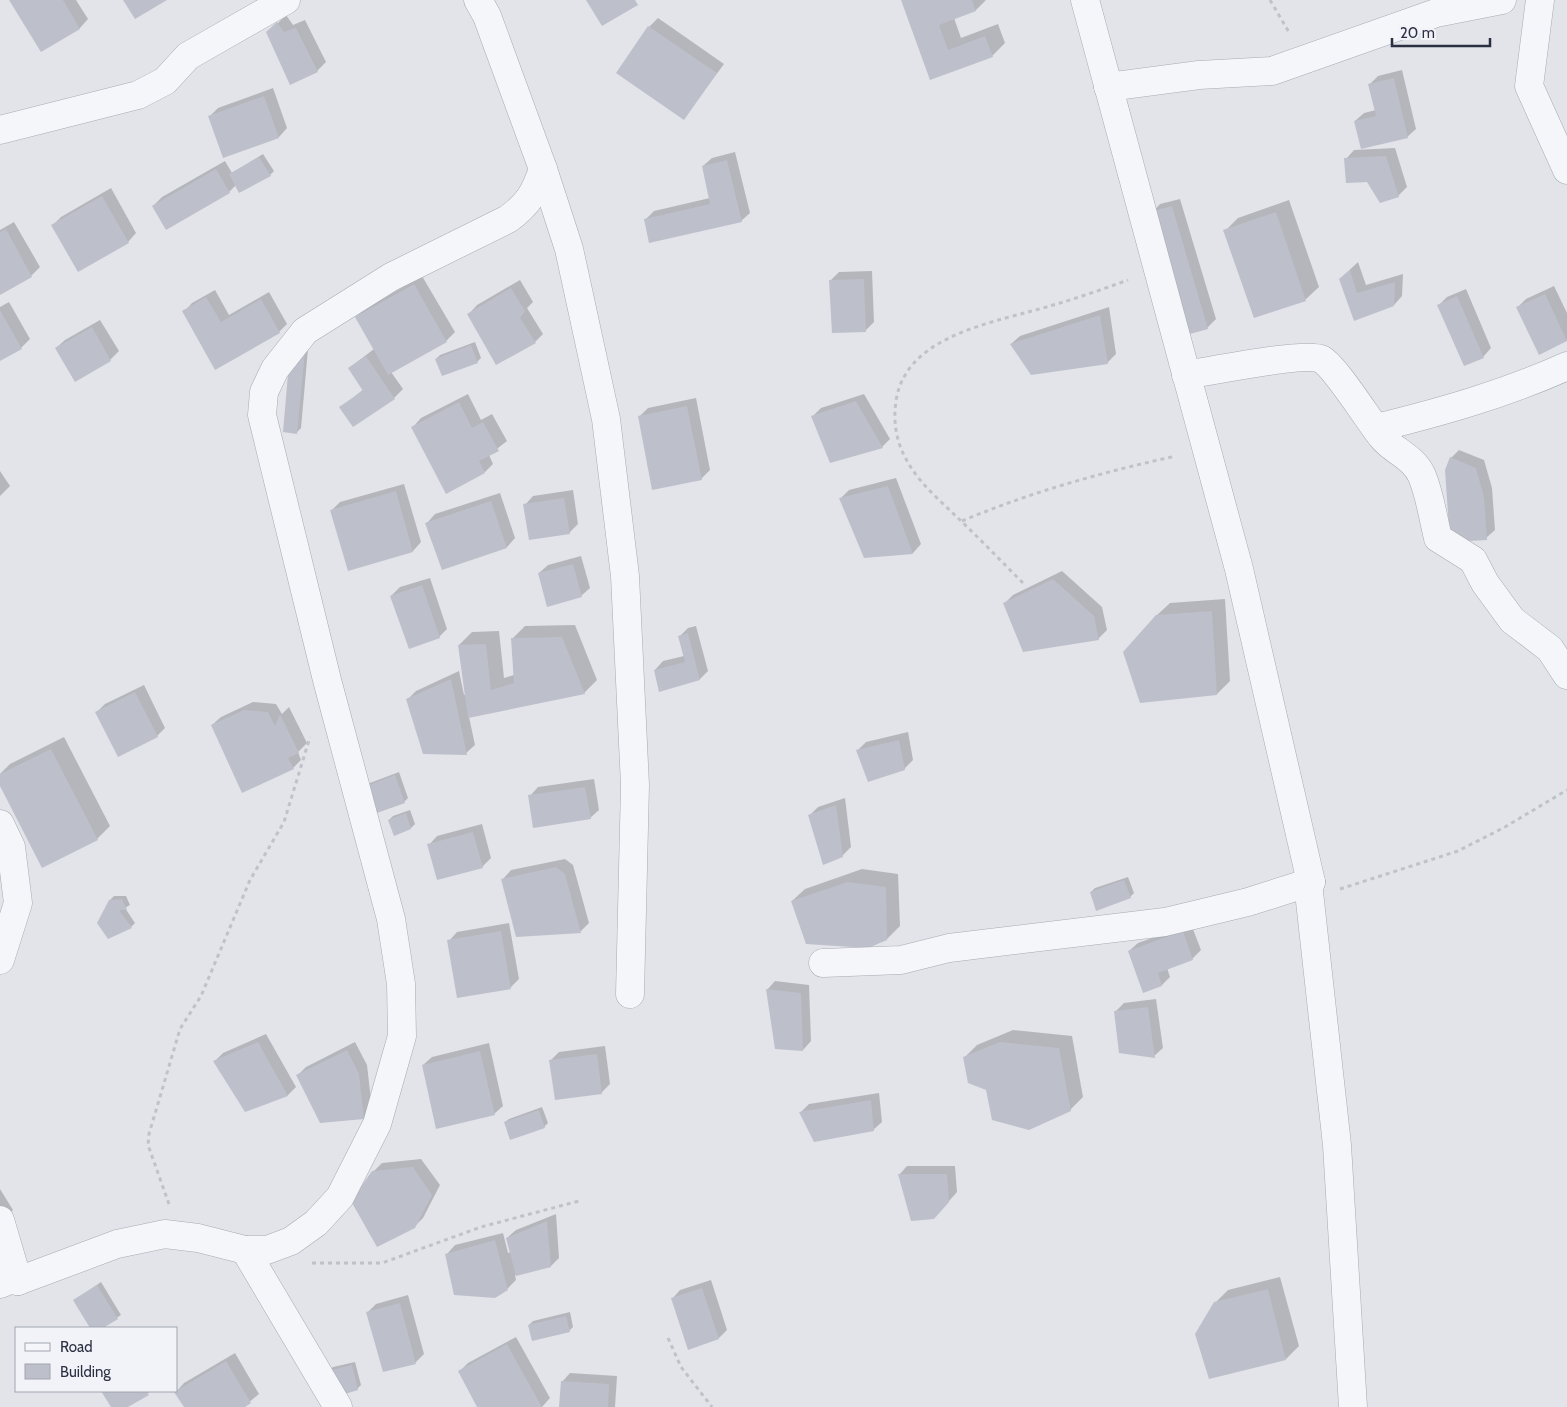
<svg xmlns="http://www.w3.org/2000/svg" width="1567" height="1407" font-family="Cabin,sans-serif">
	<rect width="100%" height="100%" fill="#e2e4ea"/>
	<g fill="#0003">
		<path d="M10 0H76L88 19 80 28 41 51Z"/>
		<path d="M902 0H986L976 10 954 18 961 38 998 24 1005 43 992 56 931 78Z"/>
		<path d="M286 15 293 25 305 20 326 62 317 71 291 83 268 33Z"/>
		<path d="M658 18 724 64 684 118 618 73 649 27Z"/>
		<path d="M1402 70 1416 129 1407 137 1355 121 1364 113 1376 110 1370 84 1378 76Z"/>
		<path d="M273 88 287 128 279 137 224 156 209 117 218 108Z"/>
		<path d="M1395 148 1407 187 1398 196 1368 181 1346 159 1354 150Z"/>
		<path d="M735 152 750 213 741 221 645 220 654 211 710 198 703 166 712 158Z"/>
		<path d="M263 154 274 171 270 175 236 185 229 192 153 206 162 197 225 161 232 173Z"/>
		<path d="M111 188 136 233 128 242 53 225 61 217Z"/>
		<path d="M1180 199 1216 319 1207 328 1152 213 1160 204Z"/>
		<path d="M1289 200 1319 287 1306 299 1254 317 1225 231 1238 218Z"/>
		<path d="M14 222 40 267 31 276 0 294V230Z"/>
		<path d="M1358 262 1366 285 1403 274 1402 296 1394 305 1354 319 1340 279Z"/>
		<path d="M872 271 874 322 866 330 831 280 839 272Z"/>
		<path d="M422 276 455 332 446 341 391 372 403 389 394 398 353 426 340 408 364 389 349 368 374 349 356 317 365 309Z"/>
		<path d="M520 280 533 302 527 308 543 334 535 342 469 314 477 305Z"/>
		<path d="M1554 286 1567 313V340L1540 354 1517 308 1526 299Z"/>
		<path d="M1466 289 1491 348 1483 357 1439 305 1447 297Z"/>
		<path d="M215 290 229 315 269 292 287 324 279 332 216 368 184 312 192 303Z"/>
		<path d="M9 302 30 339 21 348 0 360V307Z"/>
		<path d="M1109 307 1116 354 1107 363 1011 344 1020 336Z"/>
		<path d="M100 320 119 351 110 360 56 348 65 340Z"/>
		<path d="M475 342 481 358 477 362 436 359 440 355Z"/>
		<path d="M308 349 301 428 297 432 291 351Z"/>
		<path d="M468 394 481 420 492 414 507 441 489 455 493 464 485 472 413 427 421 418Z"/>
		<path d="M864 394 890 439 882 447 812 417 821 408Z"/>
		<path d="M696 398 710 470 701 479 639 417 648 408Z"/>
		<path d="M1459 450 1484 460 1492 488 1495 530 1486 538 1451 458Z"/>
		<path d="M0 471 10 486 0 496Z"/>
		<path d="M896 478 921 544 913 553 865 557 840 499 849 490Z"/>
		<path d="M404 484 421 542 413 551 349 569 332 510 340 502Z"/>
		<path d="M573 490 578 524 569 533 525 505 533 496Z"/>
		<path d="M500 493 515 538 507 547 442 569 427 523 435 514Z"/>
		<path d="M581 556 590 588 581 596 539 573 548 565Z"/>
		<path d="M1062 571 1102 607 1107 630 1098 639 1005 603 1013 595Z"/>
		<path d="M430 578 447 629 439 637 391 596 400 587Z"/>
		<path d="M1225 599 1230 681 1217 694 1156 616 1170 603Z"/>
		<path d="M575 625 597 680 584 693 469 717 475 745 466 753 407 700 416 691 459 671 464 695 466 694 459 645 472 632 499 631 504 678 514 675 512 639 525 626Z"/>
		<path d="M696 626 708 671 700 679 655 670 663 661 684 656 679 637 688 628Z"/>
		<path d="M144 685 165 728 157 736 97 712 105 704Z"/>
		<path d="M253 702 276 704 282 714 289 707 307 743 298 752 301 760 293 768 212 725 221 717Z"/>
		<path d="M908 732 913 760 904 769 858 750 866 742Z"/>
		<path d="M64 737 110 826 97 839 0 783V774L10 764Z"/>
		<path d="M399 772 408 798 404 802 366 787 370 783Z"/>
		<path d="M594 779 599 810 590 818 530 796 538 787Z"/>
		<path d="M845 798 851 847 842 856 810 815 818 807Z"/>
		<path d="M410 810 415 824 411 828 395 834 389 820 393 816Z"/>
		<path d="M482 824 491 858 482 867 429 845 437 836Z"/>
		<path d="M565 859 573 865 589 923 581 931 517 936 503 879 511 870Z"/>
		<path d="M862 869 898 874 900 926 887 939 792 901 805 889Z"/>
		<path d="M1128 877 1134 893 1130 897 1091 892 1095 888Z"/>
		<path d="M114 896H126L130 905 125 908 135 923 131 927 110 900Z"/>
		<path d="M509 923 519 979 510 988 449 941 457 932Z"/>
		<path d="M1191 924 1201 950 1192 959 1167 968 1170 977 1162 985 1144 991 1129 951 1138 943Z"/>
		<path d="M775 981 809 985 811 1041 803 1050 767 990Z"/>
		<path d="M1156 999 1163 1048 1154 1056 1116 1011 1124 1003Z"/>
		<path d="M1013 1030 1072 1036 1083 1097 1070 1110 987 1089 964 1058 977 1045Z"/>
		<path d="M266 1034 296 1087 288 1095 246 1110 214 1062 223 1053Z"/>
		<path d="M355 1042 367 1065 372 1109 363 1118 298 1075 306 1067Z"/>
		<path d="M489 1043 503 1106 494 1114 423 1065 432 1057Z"/>
		<path d="M605 1046 610 1084 601 1093 551 1060 559 1052Z"/>
		<path d="M879 1093 882 1122 873 1130 801 1112 809 1104Z"/>
		<path d="M542 1107 548 1123 544 1127 505 1122 509 1119Z"/>
		<path d="M421 1159 440 1185 423 1218 414 1227 373 1172 382 1163Z"/>
		<path d="M907 1166H955L957 1192 942 1209 899 1175Z"/>
		<path d="M0 1189 13 1210 0 1221Z"/>
		<path d="M556 1214 559 1258 551 1266 515 1275 516 1280 507 1289 447 1254 455 1245 503 1233 508 1253 511 1252 507 1238 516 1230Z"/>
		<path d="M1280 1277 1299 1346 1286 1359 1215 1303 1228 1290Z"/>
		<path d="M711 1280 727 1330 719 1338 672 1299 680 1290Z"/>
		<path d="M101 1282 121 1315 101 1328H92L75 1300Z"/>
		<path d="M408 1295 424 1354 416 1362 384 1371 368 1312 376 1304Z"/>
		<path d="M570 1312 573 1327 569 1331 529 1325 533 1321Z"/>
		<path d="M516 1337 550 1398 542 1407H478L459 1372 468 1363Z"/>
		<path d="M235 1353 259 1394 243 1407H185L176 1392 184 1383Z"/>
		<path d="M355 1362 361 1385 357 1389 329 1371 333 1367Z"/>
		<path d="M570 1373 617 1376 615 1407H560L562 1382Z"/>
		<path d="M102 1391H151L126 1407H112Z"/>
	</g>
	<g fill="#bdbfca">
		<path d="M9 0H63L80 29 41 52Z"/>
		<path d="M123 0H167L135 19Z"/>
		<path d="M586 0H635L638 5 602 26Z"/>
		<path d="M901 0H972L976 11 939 25 948 50 985 36 993 57 930 80Z"/>
		<path d="M277 22 284 32 296 28 318 72 290 85 266 32Z"/>
		<path d="M648 26 717 73 684 120 616 73Z"/>
		<path d="M1394 78 1408 138 1361 149 1354 121 1376 116 1368 84Z"/>
		<path d="M264 96 279 138 223 158 208 116Z"/>
		<path d="M1386 156 1399 197 1380 203 1367 182 1346 183 1344 158Z"/>
		<path d="M259 157 271 176 239 193 229 174Z"/>
		<path d="M727 160 742 222 649 243 644 219 710 204 702 166Z"/>
		<path d="M216 169 230 193 166 230 152 206Z"/>
		<path d="M102 196 129 243 78 272 51 225Z"/>
		<path d="M1172 206 1208 329 1186 335 1150 212Z"/>
		<path d="M1276 212 1306 301 1254 318 1223 230Z"/>
		<path d="M6 229 32 277 0 295V232Z"/>
		<path d="M1350 270 1357 293 1395 282 1394 306 1354 321 1339 279Z"/>
		<path d="M864 279 866 332 832 333 829 280Z"/>
		<path d="M414 284 447 342 388 375 355 317Z"/>
		<path d="M511 288 525 311 520 318 536 343 496 365 467 314Z"/>
		<path d="M1545 294 1567 341 1539 355 1516 307Z"/>
		<path d="M1457 296 1484 358 1464 366 1437 305Z"/>
		<path d="M206 297 221 322 261 299 280 333 215 370 182 311Z"/>
		<path d="M0 310 22 349 0 361Z"/>
		<path d="M1100 315 1108 364 1031 375 1010 344Z"/>
		<path d="M92 327 111 361 75 382 55 348Z"/>
		<path d="M471 345 478 363 442 376 435 359Z"/>
		<path d="M290 351 305 352 297 434 283 432Z"/>
		<path d="M366 356 395 399 353 427 339 407 363 391 348 368Z"/>
		<path d="M856 401 883 448 830 463 811 416Z"/>
		<path d="M459 402 472 428 483 422 499 451 479 461 485 473 446 494 411 427Z"/>
		<path d="M687 406 702 480 652 490 638 416Z"/>
		<path d="M1450 457 1476 468 1484 497 1487 540 1450 542 1445 470Z"/>
		<path d="M888 486 913 554 864 558 839 498Z"/>
		<path d="M396 491 413 552 348 571 330 510Z"/>
		<path d="M564 498 570 534 529 540 523 504Z"/>
		<path d="M491 501 507 548 442 570 425 523Z"/>
		<path d="M573 564 582 597 547 607 538 573Z"/>
		<path d="M1053 579 1094 616 1099 640 1023 652 1003 603Z"/>
		<path d="M422 585 440 638 409 649 390 596Z"/>
		<path d="M1212 611 1217 695 1140 703 1123 652 1156 615Z"/>
		<path d="M688 633 700 680 659 692 654 670 685 662 678 636Z"/>
		<path d="M562 637 585 694 468 718 458 645 486 644 491 690 514 683 511 638Z"/>
		<path d="M451 679 467 755 423 754 406 699Z"/>
		<path d="M135 692 158 737 118 757 95 712Z"/>
		<path d="M244 710 268 712 275 726 280 714 299 753 288 758 294 769 242 793 211 725Z"/>
		<path d="M899 740 905 770 868 782 856 750Z"/>
		<path d="M51 749 98 840 42 868 0 786V774Z"/>
		<path d="M395 775 405 803 374 814 364 787Z"/>
		<path d="M585 787 591 819 533 828 528 795Z"/>
		<path d="M836 805 843 857 823 865 808 815Z"/>
		<path d="M406 813 411 829 394 836 388 820Z"/>
		<path d="M473 832 483 868 437 880 427 844Z"/>
		<path d="M556 867 565 874 581 933 516 937 501 879Z"/>
		<path d="M1124 880 1131 898 1096 911 1090 892Z"/>
		<path d="M848 882 886 887 887 940 868 948 806 944 791 901Z"/>
		<path d="M122 899 127 910H119L132 928 108 939 97 923 109 900Z"/>
		<path d="M501 931 511 989 457 998 447 940Z"/>
		<path d="M1183 931 1193 960 1158 973 1162 986 1143 993 1128 951Z"/>
		<path d="M766 989 801 993 803 1051 775 1049Z"/>
		<path d="M1148 1007 1155 1058 1119 1053 1114 1011Z"/>
		<path d="M258 1042 288 1096 245 1112 213 1061Z"/>
		<path d="M1000 1042 1059 1048 1071 1111 1029 1130 992 1120 986 1090 968 1083 963 1057Z"/>
		<path d="M347 1050 359 1074 364 1119 320 1123 296 1075Z"/>
		<path d="M480 1051 495 1115 436 1129 422 1065Z"/>
		<path d="M597 1054 602 1094 555 1100 549 1060Z"/>
		<path d="M871 1100 874 1131 814 1142 799 1112Z"/>
		<path d="M539 1110 545 1128 510 1140 504 1122Z"/>
		<path d="M413 1167 432 1195 415 1228 377 1247 351 1201 372 1171Z"/>
		<path d="M898 1174H947L949 1202 934 1219 911 1221Z"/>
		<path d="M547 1221 551 1267 516 1276 506 1238Z"/>
		<path d="M495 1240 508 1290 495 1298 454 1295 445 1254Z"/>
		<path d="M97 1285 118 1319 103 1328H90L73 1300Z"/>
		<path d="M702 1288 719 1339 688 1350 671 1298Z"/>
		<path d="M1268 1289 1286 1360 1209 1379 1195 1334 1214 1302Z"/>
		<path d="M400 1303 416 1364 383 1372 366 1312Z"/>
		<path d="M566 1316 570 1332 532 1341 528 1325Z"/>
		<path d="M507 1344 519 1366 542 1407H477L458 1371Z"/>
		<path d="M226 1361 251 1403 245 1407H184L174 1392Z"/>
		<path d="M352 1365 358 1390 345 1394 328 1371Z"/>
		<path d="M561 1381 609 1384 608 1407H559Z"/>
		<path d="M101 1391H146L149 1395 128 1407H111Z"/>
	</g>
	<g fill="none" stroke-linecap="round" stroke-linejoin="round">
		<defs>
			<g id="street">
				<path d="M1085 0 1239 569 1311 882 1308 883 1337 1145 1353 1407"/>
				<path d="M1540 0 1529 86 1567 170"/>
				<path d="M1108 87 1199 75 1272 71 1436 13 1502 0"/>
				<path d="M0 130 138 95 165 81 188 56 286 0"/>
				<path d="M543 169 569 249 606 419 625 576 635 785 630 994"/>
				<path d="M1186 375C1209 371 1305 352 1321 359 1335 366 1369 421 1382 437 1393 451 1414 457 1422 476 1430 495 1433 518 1438 538L1473 560 1485 583 1512 620 1550 649 1567 675"/>
				<path d="M1376 428C1441 412 1505 394 1567 366"/>
				<path d="M0 824 11 847 18 903 0 960"/>
				<path d="M823 963 901 960 949 948 1165 922 1248 902 1311 882"/>
				<path d="M0 1220 18 1281"/>
				<path d="M245 1250H267L291 1241 316 1223 340 1197 377 1124 402 1036 401 984 391 919 327 680 262 415 264 392 275 369 305 331 391 277 508 219C529 204 535 192 543 169L487 16 478 0"/>
				<path d="M0 1284 15 1278 18 1281 117 1244 165 1234 198 1238 245 1250 338 1407"/>
			</g>
		</defs>
		<use href="#street" stroke="#a7aab4" stroke-width="29"/>
		<g stroke="#c0c2c9" stroke-width="3" stroke-dasharray="4 4" stroke-linecap="butt">
			<path d="M1270 0 1290 34"/>
			<path d="M962 521C1031 492 1103 472 1176 456"/>
			<path d="M1023 583C1002 562 982 541 961 521 942 502 919 484 906 459 896 441 893 421 896 401 906 333 999 322 1053 305 1078 298 1103 289 1128 280"/>
			<path d="M1340 889 1458 851 1505 827 1567 790"/>
			<path d="M169 1204 148 1145 149 1134 180 1029 201 996 250 880 284 822 310 737"/>
			<path d="M312 1263H382L481 1227 579 1201"/>
			<path d="M668 1338 681 1367 712 1407"/>
		</g>
		<use href="#street" stroke="#f5f6f9" stroke-width="28"/>
	</g>
	<rect x="15" y="1327" width="162" height="65" fill="#f2f3f8" stroke="#a2a5af"/>
	<rect x="25" y="1343" width="25" height="8" fill="#f5f6f9" stroke="#a2a5af"/>
	<text x="60" y="1352" font-size="15" fill="#2b2f42">Road</text>
	<rect x="25" y="1364" width="25" height="15" fill="#bdbfca" stroke="#a2a5af"/>
	<text x="60" y="1377" font-size="15" fill="#2b2f42">Building</text>
	<path d="M1392 38v8h98v-8" fill="none" stroke="#2b2f42" stroke-width="2.5"/>
	<text x="1400" y="38" font-size="15" fill="#2b2f42" stroke="#f2f3f8" stroke-width="4" paint-order="stroke">20 m</text>
</svg>
